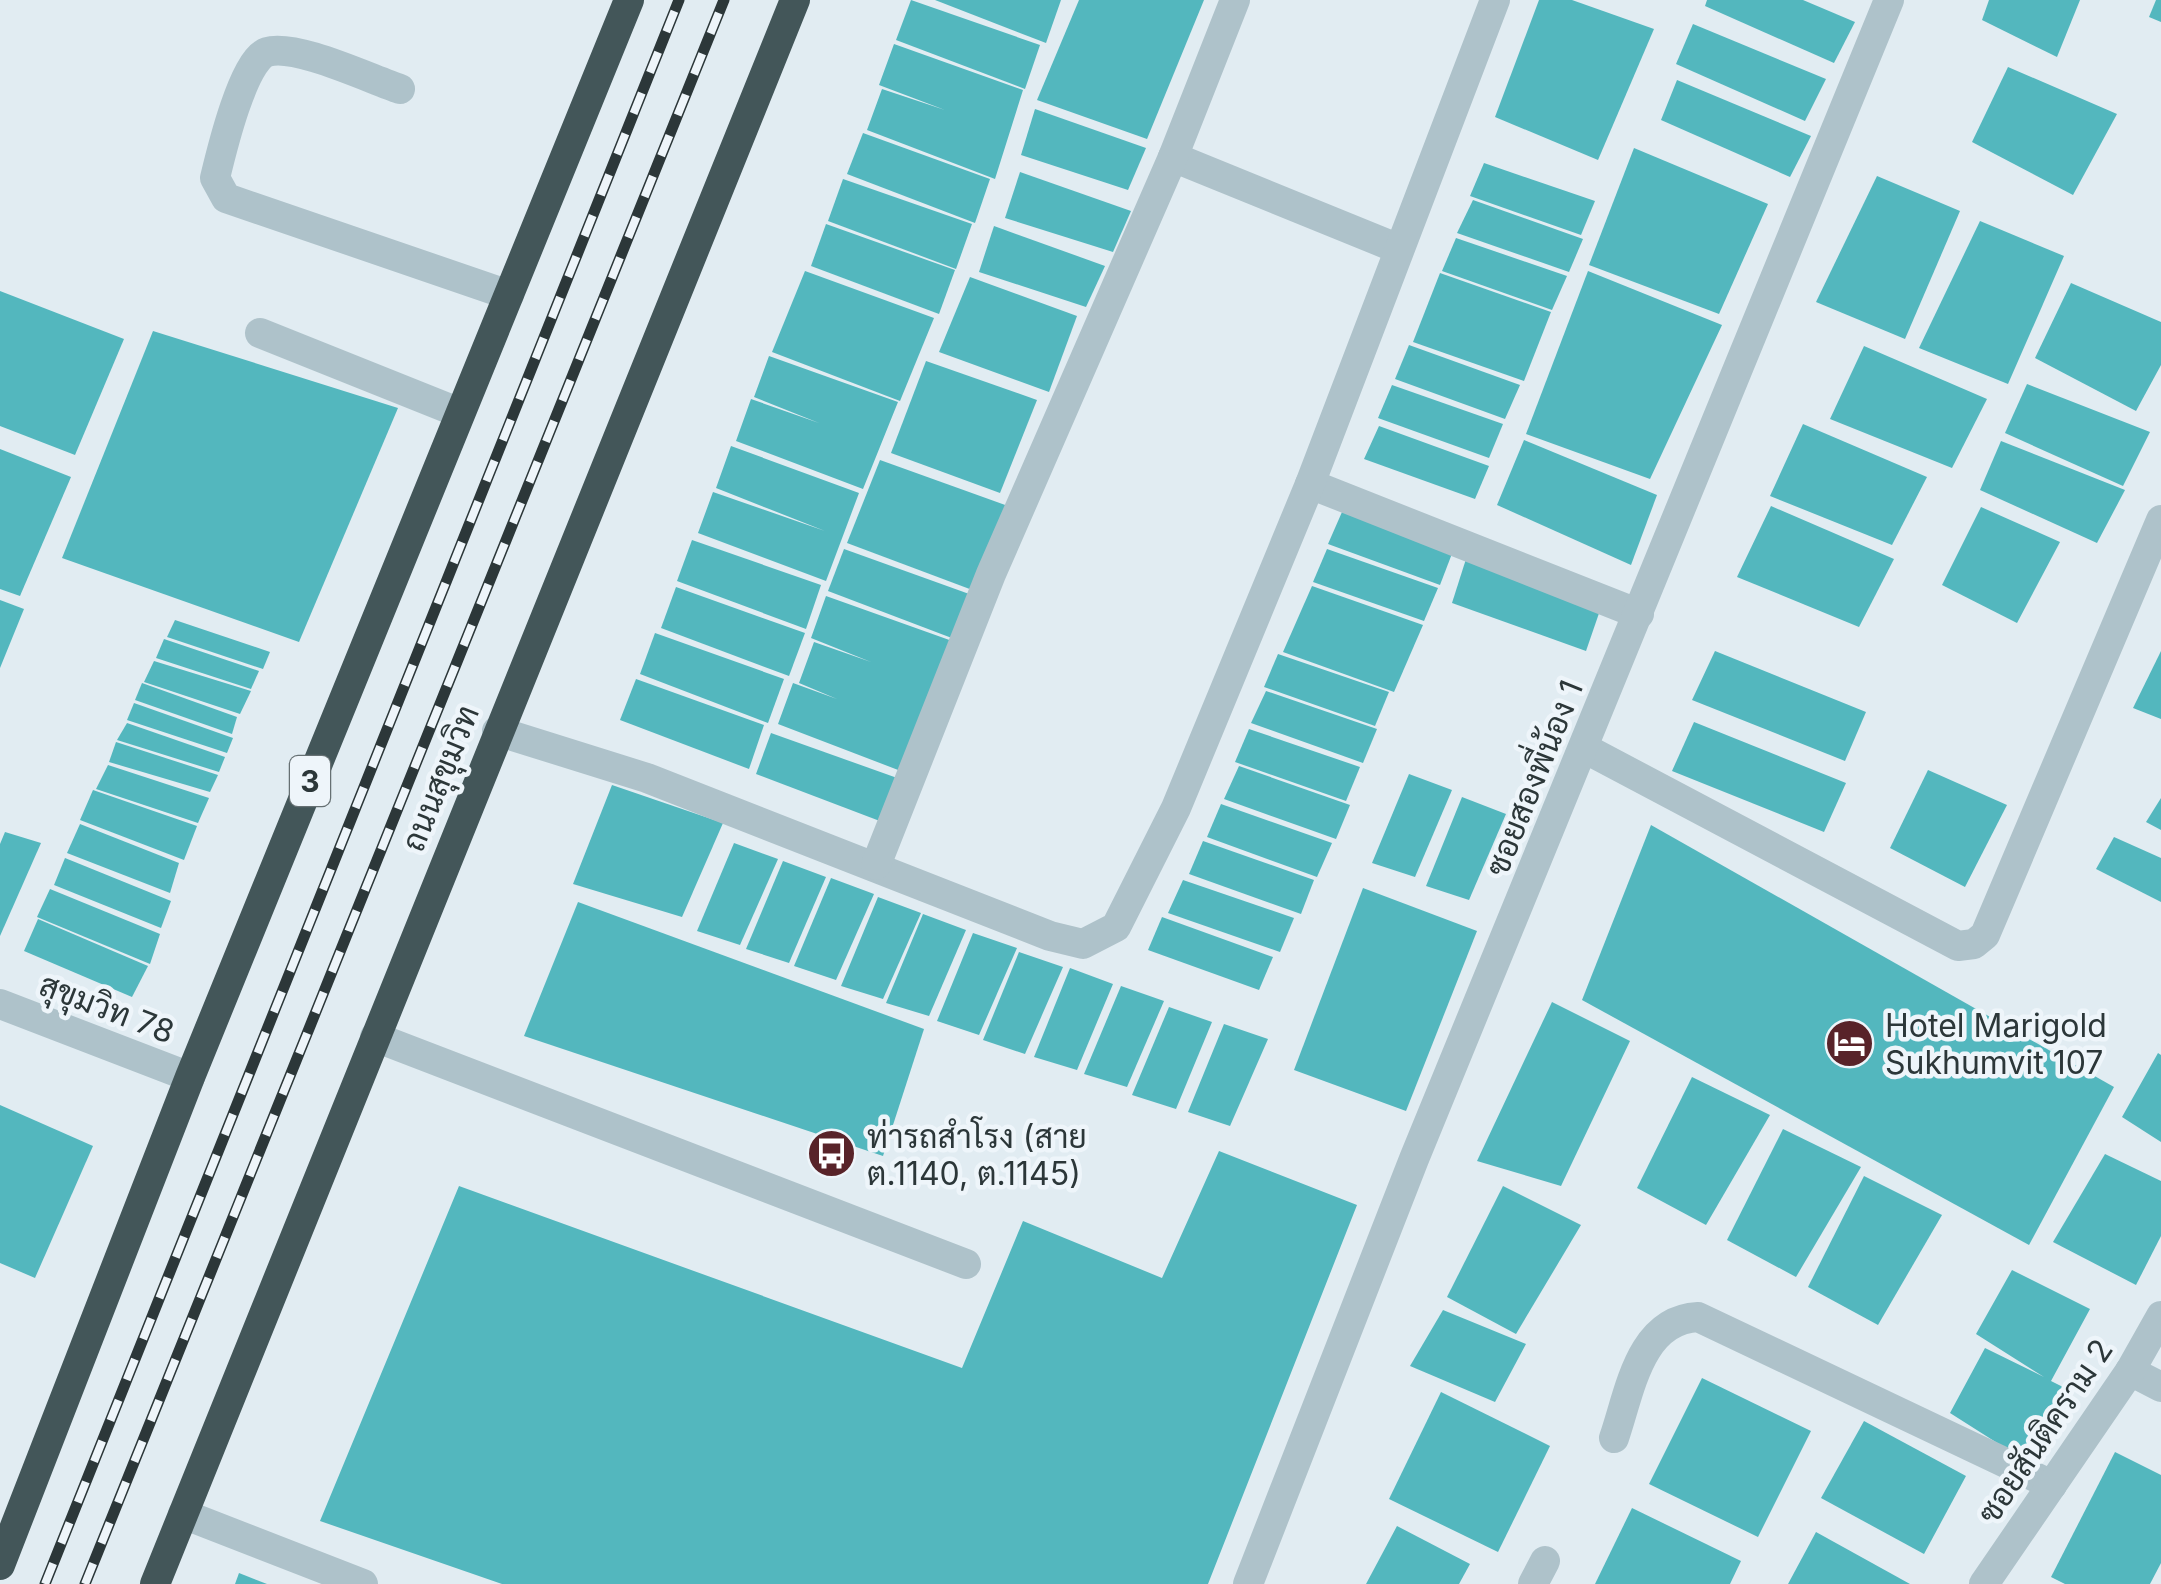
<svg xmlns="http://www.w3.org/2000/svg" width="2161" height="1584" font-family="Inter,Sarabun,sans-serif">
	<rect width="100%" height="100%" fill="#e1ecf2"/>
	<g fill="#53b7be">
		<path d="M911 0 1040 45 1025 89 896 40Z"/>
		<path d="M935 0H1061L1046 43Z"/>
		<path d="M1079 0H1204L1147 139 1037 100Z"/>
		<path d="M1539 0H1572L1654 29 1598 160 1495 117Z"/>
		<path d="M1707 0H1803L1855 22 1834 63 1705 6Z"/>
		<path d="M1989 0H2080L2057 57 1982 20Z"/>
		<path d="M2156 0H2161V22L2149 17Z"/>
		<path d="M1693 24 1826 79 1805 121 1676 64Z"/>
		<path d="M894 44 1023 90 995 179 867 130 882 89 945 110 879 85Z"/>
		<path d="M2008 67 2117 114 2073 195 1972 142Z"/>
		<path d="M1677 80 1811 136 1790 177 1661 120Z"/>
		<path d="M1035 109 1146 148 1128 190 1021 155Z"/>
		<path d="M863 133 990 179 975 223 847 174Z"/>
		<path d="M1634 148 1768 204 1719 314 1589 265Z"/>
		<path d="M1484 163 1595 201 1581 235 1470 196Z"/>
		<path d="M1020 172 1131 211 1113 252 1005 218Z"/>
		<path d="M1877 176 1960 211 1905 339 1816 302Z"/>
		<path d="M843 179 972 224 956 269 828 221Z"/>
		<path d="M1473 200 1583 239 1569 272 1457 233Z"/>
		<path d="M1980 221 2064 256 2008 384 1919 348Z"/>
		<path d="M826 224 955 270 939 314 811 266Z"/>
		<path d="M994 226 1105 266 1086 307 979 272Z"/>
		<path d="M1456 238 1567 276 1552 310 1442 271Z"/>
		<path d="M805 271 934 318 900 401 772 352Z"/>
		<path d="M1588 271 1722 325 1650 479 1526 434Z"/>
		<path d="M1440 273 1551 312 1524 381 1413 342Z"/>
		<path d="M970 277 1077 316 1049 392 939 352Z"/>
		<path d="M2071 283 2161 322V365L2136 411 2035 358Z"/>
		<path d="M0 291 124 339 75 455 0 426Z"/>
		<path d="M153 331 398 408 299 642 62 558Z"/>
		<path d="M1409 345 1520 385 1505 419 1395 379Z"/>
		<path d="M1864 346 1987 399 1952 468 1830 419Z"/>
		<path d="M769 356 898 402 863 489 736 441 751 399 819 423 754 397Z"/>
		<path d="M926 361 1037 400 1000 493 891 453Z"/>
		<path d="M2027 384 2150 432 2123 486 2005 433Z"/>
		<path d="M1392 385 1503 424 1489 458 1378 418Z"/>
		<path d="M1803 424 1927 477 1892 545 1770 496Z"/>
		<path d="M1379 426 1489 466 1475 499 1364 459Z"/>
		<path d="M1524 440 1657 495 1631 565 1497 505Z"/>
		<path d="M2001 441 2125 490 2097 543 1980 490Z"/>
		<path d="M731 446 859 493 826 581 698 533 713 492 825 531 716 488Z"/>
		<path d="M0 449 71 477 20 596 0 589Z"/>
		<path d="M880 460 1008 506 975 591 847 543Z"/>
		<path d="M1771 506 1894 559 1859 627 1737 577Z"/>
		<path d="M1981 507 2060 542 2017 623 1942 585Z"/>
		<path d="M1342 512 1453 551 1440 585 1328 544Z"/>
		<path d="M1473 537 1608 587 1586 651 1452 603Z"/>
		<path d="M692 540 821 585 806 629 677 581Z"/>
		<path d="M844 549 972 595 957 640 828 591Z"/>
		<path d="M1327 549 1438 588 1424 621 1313 582Z"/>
		<path d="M1312 586 1423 625 1394 692 1283 652Z"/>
		<path d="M676 587 805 633 789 676 661 628Z"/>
		<path d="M826 596 955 642 906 773 778 724 793 683 837 699 799 683 814 642 871 662 811 638Z"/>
		<path d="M0 600 24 609 0 668Z"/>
		<path d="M175 620 270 652 263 669 167 637Z"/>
		<path d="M655 633 784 679 768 723 640 674Z"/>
		<path d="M164 639 259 671 251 689 156 658Z"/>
		<path d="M1715 651 1866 712 1845 761 1692 700Z"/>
		<path d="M2161 651V719L2133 708Z"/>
		<path d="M1278 654 1389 692 1375 726 1264 687Z"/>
		<path d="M154 661 251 691 240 714 144 682Z"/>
		<path d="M636 679 764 725 749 769 620 720Z"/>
		<path d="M142 683 237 717 232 734 135 700Z"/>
		<path d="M1266 691 1377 729 1363 763 1251 723Z"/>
		<path d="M134 703 233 738 227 753 127 720Z"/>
		<path d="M1694 722 1846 783 1824 832 1672 771Z"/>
		<path d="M127 723 225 757 219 772 117 740Z"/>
		<path d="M1249 729 1360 767 1346 801 1235 762Z"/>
		<path d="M771 733 900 779 885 823 756 774Z"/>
		<path d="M116 742 218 775 210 792 109 762Z"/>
		<path d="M108 765 209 798 198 823 96 789Z"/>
		<path d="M1239 766 1350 805 1336 839 1224 799Z"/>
		<path d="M1928 770 2007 805 1965 887 1890 848Z"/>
		<path d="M1409 774 1452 790 1415 877 1372 863Z"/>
		<path d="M612 785 723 823 682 917 573 884Z"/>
		<path d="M93 790 197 826 184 860 80 820Z"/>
		<path d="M1462 797 1506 814 1469 900 1426 886Z"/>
		<path d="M2161 798V830L2146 822Z"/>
		<path d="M1221 804 1332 843 1317 877 1207 837Z"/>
		<path d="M80 824 179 863 170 893 67 853Z"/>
		<path d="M1651 825 2114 1087 2029 1245 1582 1000Z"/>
		<path d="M5 832 41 843 0 936V844Z"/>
		<path d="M2114 837 2161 858V902L2096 869Z"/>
		<path d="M1203 841 1314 880 1301 914 1189 874Z"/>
		<path d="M734 843 778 859 740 945 697 931Z"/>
		<path d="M65 858 171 901 161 928 54 885Z"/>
		<path d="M783 861 826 877 789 963 746 949Z"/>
		<path d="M831 878 874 894 836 980 794 966Z"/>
		<path d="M1183 880 1294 918 1280 952 1168 913Z"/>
		<path d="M1363 888 1477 931 1406 1111 1294 1070Z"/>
		<path d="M50 889 160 934 150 964 37 917Z"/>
		<path d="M878 897 921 913 883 999 841 986Z"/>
		<path d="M578 902 924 1029 883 1156 524 1036Z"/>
		<path d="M923 914 966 930 929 1016 886 1003Z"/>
		<path d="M1162 917 1273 957 1259 990 1148 950Z"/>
		<path d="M38 919 148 966 132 997 24 951Z"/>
		<path d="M973 933 1017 948 979 1035 937 1021Z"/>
		<path d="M1019 952 1063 967 1025 1054 983 1040Z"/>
		<path d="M1070 968 1113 984 1077 1070 1034 1057Z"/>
		<path d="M1121 986 1164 1001 1127 1087 1084 1074Z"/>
		<path d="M1552 1002 1630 1041 1561 1186 1477 1161Z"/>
		<path d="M1169 1007 1212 1022 1176 1109 1132 1095Z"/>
		<path d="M1224 1024 1268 1039 1230 1126 1188 1112Z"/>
		<path d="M2158 1053 2161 1055V1142L2122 1117Z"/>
		<path d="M1692 1077 1770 1115 1706 1225 1637 1188Z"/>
		<path d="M0 1105 93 1146 35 1278 0 1263Z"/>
		<path d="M1783 1129 1861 1167 1796 1277 1727 1240Z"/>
		<path d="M1219 1151 1357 1205 1208 1584H502L320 1521 459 1186 962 1368 1023 1221 1162 1278Z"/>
		<path d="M2105 1154 2161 1181V1236L2136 1285 2053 1242Z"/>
		<path d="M1864 1176 1942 1215 1878 1325 1808 1287Z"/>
		<path d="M1503 1186 1581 1225 1516 1334 1447 1297Z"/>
		<path d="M2012 1270 2090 1309 2051 1381 2063 1387 2024 1460 1950 1413 1985 1348 2044 1377 1976 1334Z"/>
		<path d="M1443 1310 1526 1344 1495 1402 1410 1366Z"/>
		<path d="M1702 1378 1811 1431 1758 1537 1649 1484Z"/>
		<path d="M1441 1392 1550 1446 1498 1552 1389 1499Z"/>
		<path d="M1864 1421 1966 1476 1924 1554 1821 1498Z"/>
		<path d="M2115 1452 2161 1475V1563L2150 1584H2065L2051 1577Z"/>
		<path d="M1632 1508 1741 1561 1730 1584H1595Z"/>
		<path d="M1397 1526 1470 1564 1459 1584H1366Z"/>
		<path d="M1816 1532 1910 1584H1788Z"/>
		<path d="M239 1573 267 1584H235Z"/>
	</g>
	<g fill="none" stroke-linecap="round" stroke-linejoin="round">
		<g stroke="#aec2ca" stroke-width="30">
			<path d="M400 89C370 79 295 43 267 52 243 60 221 153 215 178L226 198 509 295"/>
			<path d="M1173 157 1399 249"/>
			<path d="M260 333 460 413"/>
			<path d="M1310 484 1639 614"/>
			<path d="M497 731 647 778 1050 936 1083 944 1116 927 1176 808 1310 484 1495 0"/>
			<path d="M1584 748 1958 946 1974 944 1985 935 2161 520"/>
			<path d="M876 865 991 574 1173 157 1235 0"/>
			<path d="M0 1004 190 1077"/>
			<path d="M375 1037 966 1264"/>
			<path d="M2130 1371 2161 1387"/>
			<path d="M1614 1438C1630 1392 1639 1320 1698 1317L2052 1485"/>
			<path d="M183 1514 363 1584"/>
			<path d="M1248 1584 1414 1159 1889 0"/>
			<path d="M1533 1584 1545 1561"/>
			<path d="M1984 1584 2130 1371 2161 1316"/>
		</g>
		<g stroke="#435659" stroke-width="30">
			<path d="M0 1565 190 1077 629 0"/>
			<path d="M155 1584 795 0"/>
		</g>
		<defs>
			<g id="rail">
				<path d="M45 1584 679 0"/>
				<path d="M85 1584 724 0"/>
			</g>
		</defs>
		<use href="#rail" stroke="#2c3739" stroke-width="11"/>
		<use href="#rail" stroke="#eef5fa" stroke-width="8" stroke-dasharray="22" stroke-linecap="butt"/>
	</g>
	<defs>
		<symbol id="hotel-disc" viewBox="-11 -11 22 22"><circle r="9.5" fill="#582329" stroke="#eef5fa"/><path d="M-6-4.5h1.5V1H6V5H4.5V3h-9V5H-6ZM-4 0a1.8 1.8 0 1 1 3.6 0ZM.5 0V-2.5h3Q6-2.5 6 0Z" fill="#fff"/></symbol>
		<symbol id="bus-disc" viewBox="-11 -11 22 22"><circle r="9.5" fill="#582329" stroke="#eef5fa"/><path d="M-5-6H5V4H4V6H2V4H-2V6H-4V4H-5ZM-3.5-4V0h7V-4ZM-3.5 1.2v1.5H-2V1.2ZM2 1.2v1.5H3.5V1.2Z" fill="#fff"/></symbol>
	</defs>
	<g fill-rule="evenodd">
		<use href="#hotel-disc" x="1822" y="1016" width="55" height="55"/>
		<use href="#bus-disc" x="804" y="1126" width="55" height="55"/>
	</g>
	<g text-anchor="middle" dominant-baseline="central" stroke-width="9" stroke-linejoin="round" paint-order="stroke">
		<rect fill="#eef5fa" stroke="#667073" stroke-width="2.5" x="290" y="756" width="40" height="50" rx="8"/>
		<g font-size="30" font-weight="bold" fill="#2c3739">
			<text x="310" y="781">3</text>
		</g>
		<g font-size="32" fill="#2c3739" stroke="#eef5fa">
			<text transform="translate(440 778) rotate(-68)">ถนนสุขุมวิท</text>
			<text transform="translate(1534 778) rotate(-68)">ซอยสองพี่น้อง 1</text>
			<text transform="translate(107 1008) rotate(21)">สุขุมวิท 78</text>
			<text transform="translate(2045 1431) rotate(-56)">ซอยสันติคราม 2</text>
		</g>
		<g font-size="32" fill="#2c3739" stroke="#eef5fa" text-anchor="start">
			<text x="1885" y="1025">Hotel Marigold<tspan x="1885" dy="37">Sukhumvit 107</tspan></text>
			<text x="867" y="1136">ท่ารถสำโรง (สาย<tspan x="867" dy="37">ต.1140, ต.1145)</tspan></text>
		</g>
	</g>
</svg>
